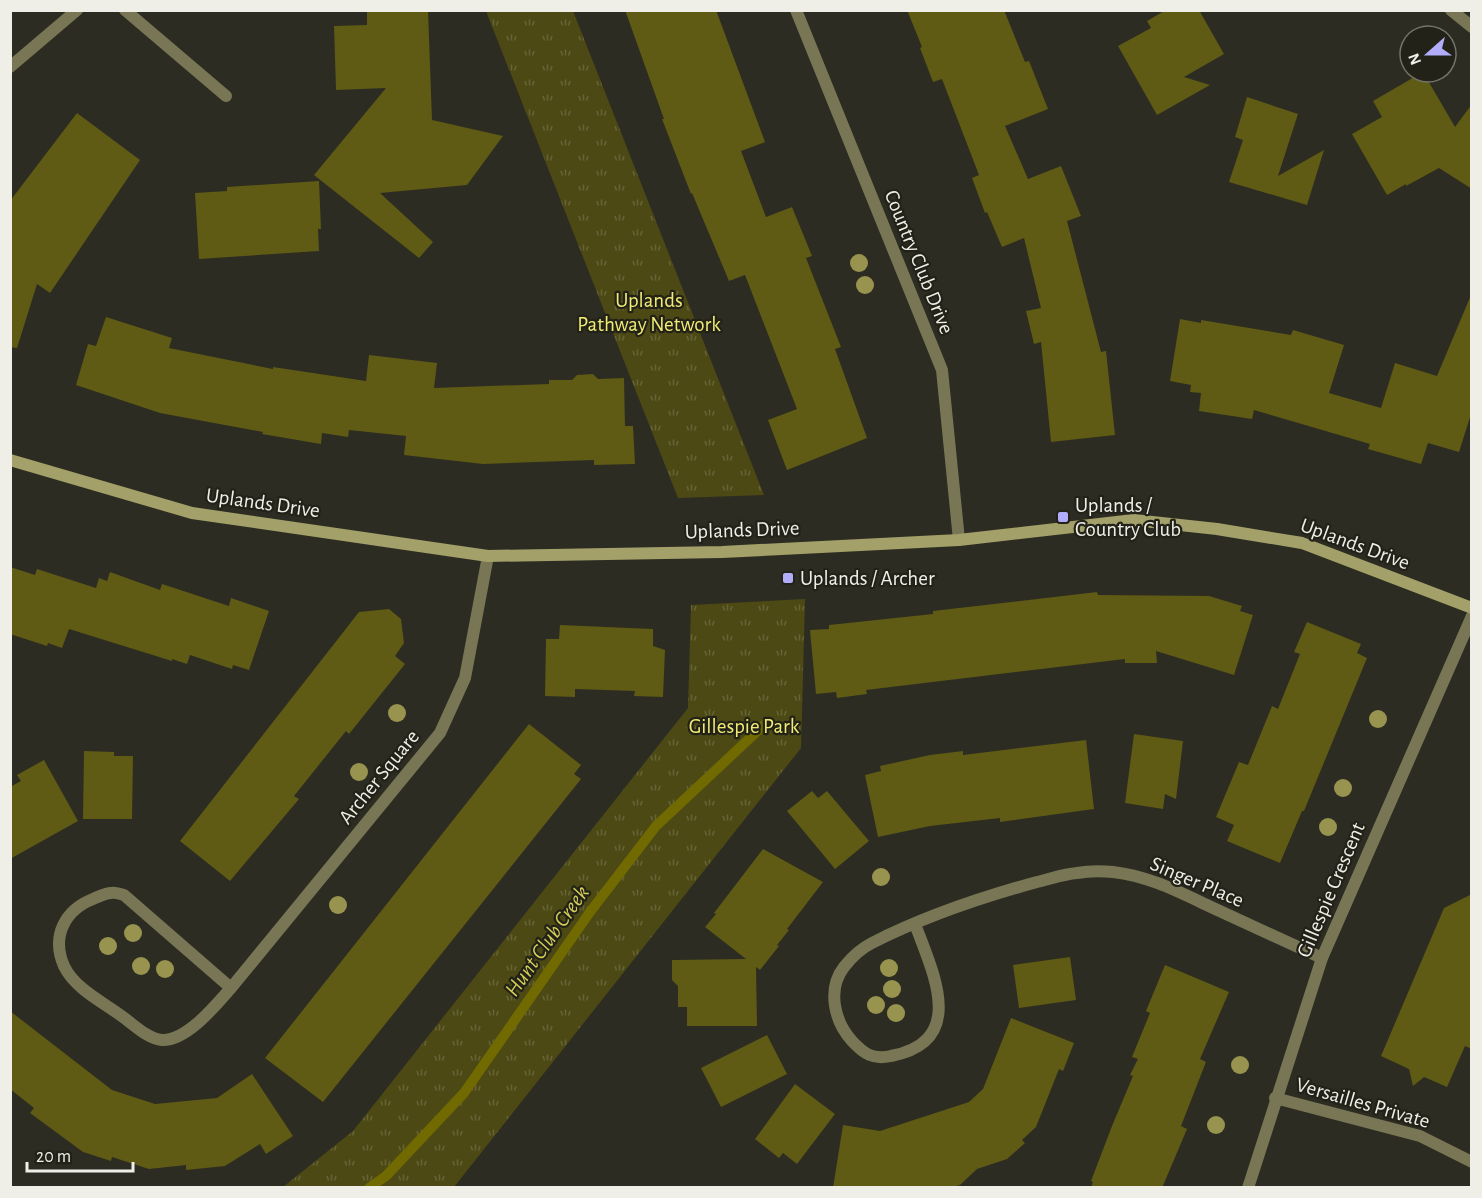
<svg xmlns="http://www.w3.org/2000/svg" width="1482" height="1198" font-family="'Alegreya Sans',sans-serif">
	<defs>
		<pattern id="park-tufts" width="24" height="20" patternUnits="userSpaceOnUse" patternTransform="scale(1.5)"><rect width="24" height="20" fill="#4c4914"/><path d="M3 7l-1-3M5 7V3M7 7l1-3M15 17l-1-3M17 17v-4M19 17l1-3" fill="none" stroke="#666436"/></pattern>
	</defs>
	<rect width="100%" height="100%" fill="#2c2c22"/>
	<g fill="url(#park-tufts)">
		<path d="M486 11H573L764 495 678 498Z"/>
		<path d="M805 599 801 748 454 1187H283L353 1131 688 708 691 605Z"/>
	</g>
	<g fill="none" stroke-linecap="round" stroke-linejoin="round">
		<path stroke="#706a00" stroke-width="10" d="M369 1188 386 1176 464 1093 590 912 656 826 765 724"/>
	</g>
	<g fill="#5f5a14">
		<path d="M367 10H428L432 120 503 136 467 185 380 193 433 242 419 258 314 175 386 88 336 90 334 26 367 25Z"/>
		<path d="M625 10H716L765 142 741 151 766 217 792 207 812 256 806 258 841 347 835 349 867 438 787 470 768 420 797 409 745 275 729 281 692 193 691 194 662 119H664Z"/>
		<path d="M907 10H1004L1025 62 1029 61 1048 109 1005 126 1028 179 1061 166 1081 216 1067 221 1101 352 1106 351 1115 435 1051 442 1041 342 1034 344 1026 311 1041 308 1024 238 1002 247 987 212 985 213 972 178 979 175 942 79 933 82 920 48 922 47Z"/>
		<path d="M1166 10H1199L1224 54 1184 77 1210 85 1157 115 1118 46 1151 28 1147 21Z"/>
		<path d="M1423 72 1455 127 1472 104V189L1439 168 1406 186V184L1387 195 1352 134 1382 117 1373 101Z"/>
		<path d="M1247 97 1298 114 1278 176 1324 150 1307 205 1229 182 1243 140 1235 137Z"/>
		<path d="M77 113 140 160 50 293 37 284 17 348 10 347V201Z"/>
		<path d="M319 181 321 229H318L319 251 199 259 195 193 227 191V187Z"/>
		<path d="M1471 295 1472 411 1459 452 1428 443 1421 464 1368 449 1370 444 1254 410 1252 419 1199 411 1201 393 1190 392 1191 385 1170 381 1180 319 1201 323V320L1291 335 1293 330 1344 345 1329 393 1381 408 1395 363 1437 376Z"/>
		<path d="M106 317 172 338 169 348 273 369V367L366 381 369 355 437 363 434 388 549 384V380H572L577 375 593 374 598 379 624 378 625 426H633L635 464 594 465V460L483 464 404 455 406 436 349 430 348 437 322 433 321 444 262 434 263 432 160 413 76 385 88 344 96 346Z"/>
		<path d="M10 567 35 575 37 569 96 588 99 578 107 581 110 572 160 590 162 584 229 606 231 598 269 611 249 670 233 665 232 669 190 655 187 664 172 659V661L69 629 62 648 48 643 47 646 10 634Z"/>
		<path d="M1097 592 1098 595 1209 596 1242 606 1240 611 1253 615 1234 675 1156 651 1157 663H1125V659L866 690 867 694 837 698 836 692 816 694 810 630 829 629V625L933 614V611Z"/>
		<path d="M389 609 401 619 404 643 395 656 405 664 349 734 346 731 294 796 299 799 230 881 180 841 359 612Z"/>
		<path d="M1307 622 1361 644 1357 653 1367 658 1304 811H1302L1280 863 1227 841 1234 825 1216 817 1239 762 1248 765 1272 706 1278 709 1300 654 1294 652Z"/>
		<path d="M560 625 653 629V646L665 650 663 697 634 696 635 691 575 689V697L545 696 546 639H559Z"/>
		<path d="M529 724 581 765 574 774 581 779 323 1102 265 1058Z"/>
		<path d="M1134 734 1183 741 1176 799 1165 794 1163 809 1125 803Z"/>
		<path d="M1086 740 1094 809 1000 822V818L930 826 878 837 865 775 881 771 880 766 930 755 963 751V755Z"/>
		<path d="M84 751 114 752V756H133L132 819H83Z"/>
		<path d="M44 760 78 821 10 859V787L21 781 17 775Z"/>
		<path d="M812 791 818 798 827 791 869 841 835 869 787 811Z"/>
		<path d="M763 849 823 882 787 929 789 930 777 945 779 946 760 970 756 967 757 1026H687V1007H678V986L672 980V960L746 959 705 927 716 914 714 913Z"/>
		<path d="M1472 894V1049L1465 1046 1447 1087 1424 1077 1413 1086 1409 1069 1381 1056 1444 908Z"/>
		<path d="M1070 957 1076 1000 1019 1008 1013 965Z"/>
		<path d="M1165 965 1229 992 1200 1059 1206 1062 1181 1126 1187 1129 1162 1188H1091L1093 1182 1091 1181 1112 1126 1133 1076 1130 1075 1138 1059 1132 1057 1150 1013 1146 1011Z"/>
		<path d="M10 1011 112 1090 155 1104 217 1098 252 1074 293 1136 266 1154 260 1144 225 1166 186 1170V1165L149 1169 112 1157 111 1161 83 1152 30 1113 34 1108 10 1089Z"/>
		<path d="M1011 1018 1074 1043 1063 1071 1059 1069 1036 1127 1022 1140 1025 1143 1007 1159 977 1169 960 1185 950 1188H833L843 1125 880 1131 969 1102 983 1089Z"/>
		<path d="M767 1035 787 1074 721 1107 701 1068Z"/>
		<path d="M795 1084 835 1114 797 1164 783 1153 779 1158 755 1139Z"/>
	</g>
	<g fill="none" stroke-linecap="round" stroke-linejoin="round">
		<g stroke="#787654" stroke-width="12">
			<path d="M125 10 226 96"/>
			<path d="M796 10 942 370 959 540"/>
			<path d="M1451 10 1472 27"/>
			<path d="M10 67 77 10"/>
			<path d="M915 924C933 973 968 1041 891 1056 873 1060 864 1054 852 1041 834 1021 827 989 844 967 851 958 862 948 872 943 923 917 982 897 1037 882 1050 879 1064 874 1077 873 1088 871 1102 871 1113 872 1149 876 1179 892 1211 907 1248 924 1285 941 1322 958"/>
			<path d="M231 988 124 895C120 894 115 892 111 893 105 893 98 897 93 899 65 910 51 936 64 966 75 989 103 1002 123 1017 134 1025 148 1039 162 1040 187 1041 216 1005 231 988L440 733 465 678 488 556"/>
			<path d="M1275 1098 1420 1136 1472 1162"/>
			<path d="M1248 1188 1322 958 1472 616"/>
		</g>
		<path stroke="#a3a069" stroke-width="12" d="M10 460 192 513 488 556 722 552 959 540 1134 520 1217 529 1302 543 1472 608"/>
	</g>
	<g fill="#98944f">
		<circle cx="859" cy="263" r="9"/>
		<circle cx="865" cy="285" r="9"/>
		<circle cx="397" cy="713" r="9"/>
		<circle cx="1378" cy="719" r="9"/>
		<circle cx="359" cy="772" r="9"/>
		<circle cx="1343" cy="788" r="9"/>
		<circle cx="1328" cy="827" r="9"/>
		<circle cx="881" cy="877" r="9"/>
		<circle cx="338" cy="905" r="9"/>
		<circle cx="133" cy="933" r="9"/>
		<circle cx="108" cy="946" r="9"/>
		<circle cx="141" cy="966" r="9"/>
		<circle cx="889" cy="968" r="9"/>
		<circle cx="165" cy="969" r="9"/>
		<circle cx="892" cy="989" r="9"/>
		<circle cx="876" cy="1005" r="9"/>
		<circle cx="896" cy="1013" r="9"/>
		<circle cx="1240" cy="1065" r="9"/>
		<circle cx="1216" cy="1125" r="9"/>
	</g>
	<g fill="#b1adfa" stroke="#222218" stroke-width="2">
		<rect x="1057" y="511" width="12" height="12" rx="3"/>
		<rect x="782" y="572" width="12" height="12" rx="3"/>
	</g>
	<g text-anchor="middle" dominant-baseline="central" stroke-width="4.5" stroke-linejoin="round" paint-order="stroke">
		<g font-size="21" fill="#efefe8" stroke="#222218">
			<text transform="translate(919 262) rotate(68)">Country Club Drive</text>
			<text transform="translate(263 503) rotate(8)">Uplands Drive</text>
			<text transform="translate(742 530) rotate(-2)">Uplands Drive</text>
			<text transform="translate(1355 544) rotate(20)">Uplands Drive</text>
			<text transform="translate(379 777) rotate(-51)">Archer Square</text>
			<text transform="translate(1197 882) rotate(23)">Singer Place</text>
			<text transform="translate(1331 890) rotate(-67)">Gillespie Crescent</text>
			<text transform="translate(1363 1103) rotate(16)">Versailles Private</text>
		</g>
		<g font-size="21" fill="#f1ea74" stroke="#222218">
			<text x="649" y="300">Uplands<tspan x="649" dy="24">Pathway Network</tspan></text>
			<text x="744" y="726">Gillespie Park</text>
		</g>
		<g font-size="21" fill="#efefe8" stroke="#222218" text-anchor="start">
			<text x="1075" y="505">Uplands /<tspan x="1075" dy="24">Country Club</tspan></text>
			<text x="800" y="578">Uplands / Archer</text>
		</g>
		<g font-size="22" font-style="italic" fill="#d5ce57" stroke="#222218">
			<text transform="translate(547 941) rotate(-55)">Hunt Club Creek</text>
		</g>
	</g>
	<rect width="1482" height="1198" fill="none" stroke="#efefe8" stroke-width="24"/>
	<g transform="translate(1428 54) rotate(249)"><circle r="28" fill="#222218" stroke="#74746b" stroke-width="1.5"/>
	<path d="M0-4.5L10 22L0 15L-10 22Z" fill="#b1adfa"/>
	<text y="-9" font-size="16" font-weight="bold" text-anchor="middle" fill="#efefe8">N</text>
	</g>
	<path d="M27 1162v9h106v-9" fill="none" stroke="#efefe8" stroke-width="3"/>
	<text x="36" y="1162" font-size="18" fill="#efefe8" stroke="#222218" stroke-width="4.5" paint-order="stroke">20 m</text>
</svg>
